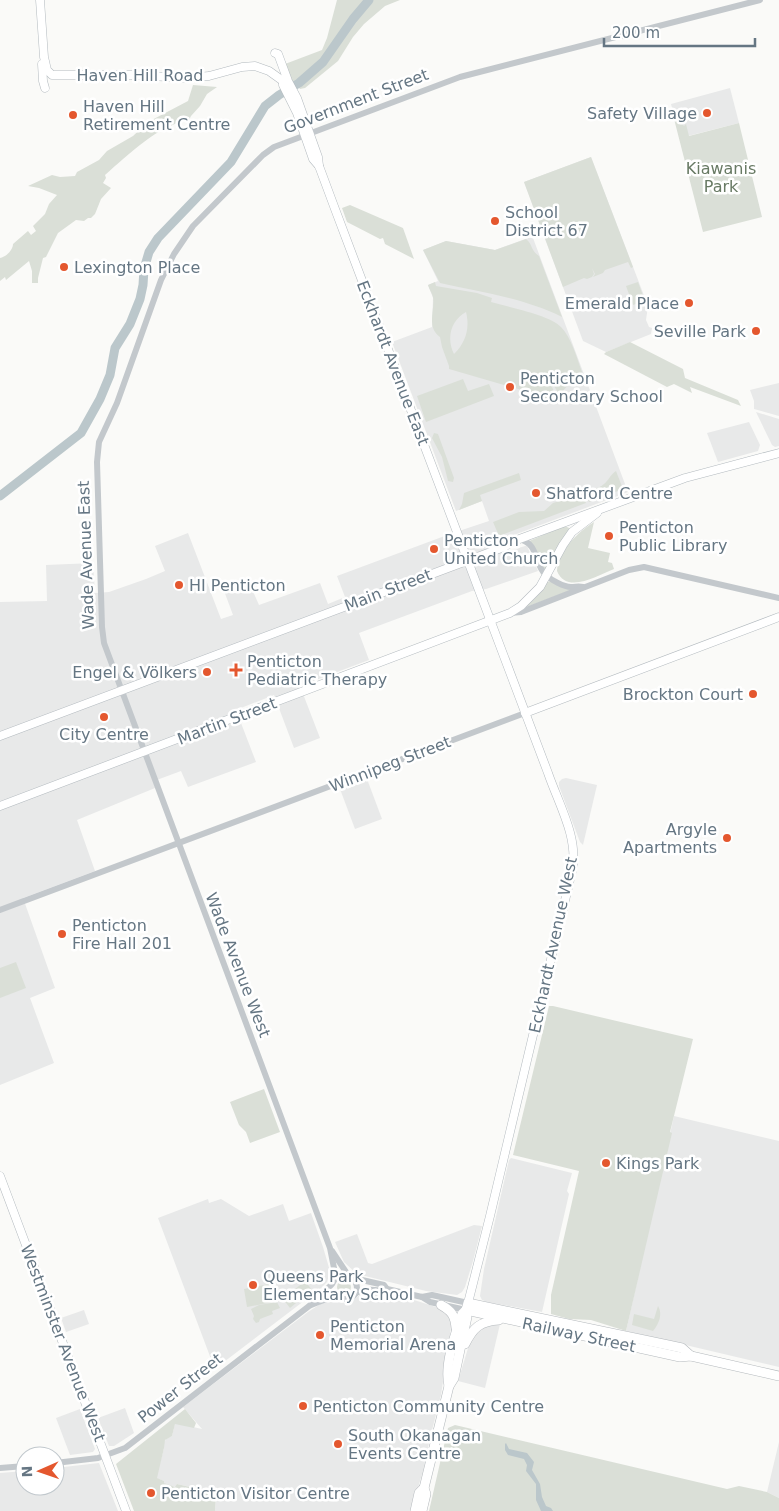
<svg xmlns="http://www.w3.org/2000/svg" width="779" height="1511" font-family="'DejaVu Sans',sans-serif">
	<rect width="100%" height="100%" fill="#fafaf8"/>
	<g fill="#e8e9e9">
		<path d="M730 88 739 123 680 138 671 104Z"/>
		<path d="M591 157 648 306 646 320 649 327 652 328 651 334 606 352 583 341 524 182Z"/>
		<path d="M528 238H533L628 492 498 541 502 553 525 546H527L538 571 486 589 472 591 359 633 369 660 300 686 320 738 294 748 274 695 236 710 256 762 188 787 181 771 154 781 155 788 77 820 95 871 23 898 55 988 30 998 54 1063 0 1085V602L47 601 46 565 93 563 95 593 109 592 146 579 165 571 155 546 188 533 221 619 233 615 223 588 248 580 259 605 320 583 328 604 345 597 337 576 450 534 489 521 482 501 456 511 392 342 432 327 433 298 428 285 438 281 423 250 446 241 495 250Z"/>
		<path d="M779 383V416L754 409V401L750 390Z"/>
		<path d="M756 412 779 419V446L775 447 772 445Z"/>
		<path d="M749 422 760 445 758 451 718 462 707 433Z"/>
		<path d="M566 778 597 785 583 845 580 842 559 786V782L562 779Z"/>
		<path d="M367 779 382 819 355 829 340 789Z"/>
		<path d="M674 1116 779 1141V1367L626 1331Z"/>
		<path d="M511 1158 572 1173 567 1191 569 1194 542 1312 487 1302 482 1300 480 1296 484 1269 509 1160Z"/>
		<path d="M208 1199 209 1203 221 1199 249 1216 283 1204 289 1221 311 1213 323 1247 330 1271 327 1282 321 1288 216 1368 214 1367 158 1218Z"/>
		<path d="M474 1225 482 1226 473 1261 465 1287 462 1292 457 1295 426 1291 357 1274 344 1262 335 1242 357 1234 368 1263 372 1264Z"/>
		<path d="M364 1292 408 1298 448 1311 452 1321 441 1395 430 1438 423 1471 411 1511H215L216 1496 196 1489 197 1487H190L177 1484 176 1487 166 1485 164 1483V1481L156 1478 164 1448V1442L167 1438 172 1436 175 1423 202 1429 183 1407 308 1312 325 1301H337L342 1303 350 1302Z"/>
		<path d="M84 1310 89 1324 66 1332 61 1318Z"/>
		<path d="M500 1324 485 1388 458 1381 469 1345 477 1333 487 1326Z"/>
		<path d="M125 1408 134 1433 114 1446H109L98 1418Z"/>
		<path d="M80 1409 95 1449 93 1452 70 1455 56 1418Z"/>
		<path d="M779 1442V1498L767 1492Z"/>
		<path d="M99 1463 118 1511H0V1473L25 1471V1486H55V1468Z"/>
	</g>
	<g fill="#dadfd7" fill-rule="evenodd">
		<path d="M337 0H400L385 6 364 24 353 37 338 61 305 88 300 89 291 79 285 64 322 50 327 38Z"/>
		<path d="M193 85 217 87 207 94 200 106 191 116 189 120C158 125 128 155 105 175L106 178 103 183 111 188 101 199 95 214 91 218H88L84 221 76 220 58 233 46 257 43 258 38 278V283H32V271L29 261 6 280 5 277 0 281V258C6 257 13 250 13 244L28 231 31 235 36 231 33 226 45 214 49 204 57 195 39 188 28 186 52 175 60 177 75 176 77 172 99 160 107 151 133 136 148 122 188 101Z"/>
		<path d="M683 112 685 122H683L682 124 684 126 686 124 689 136 739 123 762 217 703 232 673 115Z"/>
		<path d="M591 157 633 267 631 268 628 262 605 270 603 273 593 277 595 274 592 268 594 274 592 277 587 279 584 278 563 287 524 182Z"/>
		<path d="M350 205 403 228 414 259 385 244 383 238 380 239 347 222 342 208Z"/>
		<path d="M526 239C533 244 530 250 539 256L562 317C524 298 480 292 440 283L423 250 446 241 495 250Z"/>
		<path d="M435 282 436 286 477 293 492 298 491 302C508 307 550 315 561 327 571 337 577 358 582 372 575 374 568 388 559 394L554 386 552 387 556 396C545 401 535 402 523 400L525 391 449 369V366L442 347 440 337C426 327 435 311 433 297 432 293 429 289 428 285ZM466 312C470 328 466 342 454 354 446 338 451 320 466 312Z"/>
		<path d="M638 282 645 301 633 305 626 286Z"/>
		<path d="M630 342 683 369 685 378 738 400 741 406 690 387 692 393 674 384 667 387 604 354 606 352Z"/>
		<path d="M463 379 468 391 489 384 494 396 426 422 417 396Z"/>
		<path d="M434 433 438 434 454 478 453 482 448 481 442 457 432 438Z"/>
		<path d="M616 471 623 489 589 502 586 495C592 489 598 489 604 484 609 480 610 475 616 471Z"/>
		<path d="M519 473 521 480 480 495 482 501 459 510 462 504 464 493Z"/>
		<path d="M576 496H583L586 503 499 536 493 522 519 512 544 511 553 503Z"/>
		<path d="M594 522 588 548 610 553 608 562 612 563 614 569C598 575 567 595 557 571 558 551 578 532 594 522Z"/>
		<path d="M562 527H567L571 529 546 572 529 541Z"/>
		<path d="M551 581 574 589 524 608 536 597 547 582Z"/>
		<path d="M16 962 26 988 0 998V968Z"/>
		<path d="M549 1006H553L693 1039 670 1132 672 1133 626 1331 591 1320 569 1319 551 1314V1295L579 1171 513 1155Z"/>
		<path d="M264 1089 280 1132 250 1143 246 1132 239 1125 230 1102Z"/>
		<circle cx="344" cy="1287" r="7"/>
		<path d="M305 1281 312 1290 290 1308 283 1299Z"/>
		<path d="M269 1284 273 1302 247 1307 244 1289Z"/>
		<path d="M277 1302 280 1308 272 1311 273 1314 260 1319 259 1322 256 1323 253 1319 254 1316 251 1309 259 1305Z"/>
		<path d="M658 1306C663 1314 659 1324 653 1331L632 1325 634 1314 654 1319Z"/>
		<path d="M185 1409 196 1423 194 1428 175 1424 172 1436 165 1440 164 1448 157 1478 164 1481V1483L175 1487 177 1484 190 1487 191 1485 197 1486 196 1489 216 1496 215 1511H134L116 1464Z"/>
		<path d="M455 1425 727 1489 739 1486 767 1492 779 1498V1511H429L448 1428Z"/>
	</g>
	<path fill="#bbc7cb" d="M506 1443 509 1449 527 1453 534 1462 532 1470 540 1484 542 1497 546 1506 551 1508 553 1511H541L536 1500V1484L526 1471 527 1465 524 1459 508 1455 505 1450V1444Z"/>
	<g fill="none" stroke-linecap="round" stroke-linejoin="round">
		<path stroke="#bbc7cb" stroke-width="9" d="M0 496 81 433 100 399 110 375 115 348 130 324 140 299 143 285 144 269 149 252 158 238 231 162 265 106 279 95 299 83 323 62 353 19 369 0"/>
		<defs>
			<g id="secondary">
				<path d="M40 0 44 57 47 70 52 75H131L188 78 209 76 242 67 255 66 269 71 283 81"/>
				<path d="M275 53 278 54 288 81 297 98 318 157 319 166"/>
				<path d="M42 64 43 81 45 88"/>
				<path d="M283 81V85L297 113 313 159 319 166 335 209 548 773C559 805 579 838 572 871L490 1216 468 1303"/>
				<path d="M525 713 779 617"/>
				<path d="M0 736 504 547 514 541 685 478 779 453"/>
				<path d="M0 806 510 613 521 606 540 587 563 545 572 532 597 513"/>
				<path d="M0 1176 126 1511"/>
			</g>
			<g id="trunk">
				<path d="M441 1305C452 1311 455 1316 456 1328"/>
				<path d="M466 1310 680 1357 691 1356 779 1376"/>
				<path d="M465 1344C473 1328 480 1321 499 1320"/>
				<path d="M449 1386C444 1365 455 1335 462 1314L466 1310 468 1303 668 1345 682 1348 691 1356"/>
				<path d="M415 1511 419 1493 424 1488"/>
				<path d="M422 1511 426 1494 424 1488 449 1386 454 1378 467 1317 466 1310"/>
			</g>
		</defs>
		<use href="#secondary" stroke="#b3babf" stroke-width="9"/>
		<use href="#trunk" stroke="#b4b9bd" stroke-width="10"/>
		<g stroke="#c3c8cc" stroke-width="6">
			<path d="M519 539C540 544 533 564 546 575 551 580 564 587 571 587 576 587 578 586 583 587"/>
			<path d="M510 613 521 612 629 570 644 567 779 598"/>
			<path d="M0 910 525 713"/>
			<path d="M332 1251 348 1275"/>
			<path d="M336 1278 330 1248 104 643 102 627 97 462 99 442 117 403 161 280 174 254 193 226 263 155 274 147 460 77 760 0"/>
			<path d="M353 1278 384 1285 387 1289 422 1297 432 1295 468 1303"/>
			<path d="M356 1293C369 1286 378 1293 387 1289"/>
			<path d="M422 1297 430 1302 466 1310"/>
			<path d="M55 1463 98 1458 125 1448 309 1306C317 1298 325 1292 332 1284 334 1281 335 1277 339 1275 353 1269 365 1292 350 1298 344 1301 338 1297 331 1298 324 1299 316 1303 309 1306"/>
			<path d="M0 1468 25 1466"/>
		</g>
		<use href="#secondary" stroke="#fff" stroke-width="8"/>
		<use href="#trunk" stroke="#fff" stroke-width="9"/>
	</g>
	<g fill="#e4572e" stroke="#fff" stroke-width="2">
		<circle cx="707" cy="113" r="5"/>
		<circle cx="73" cy="115" r="5"/>
		<circle cx="495" cy="221" r="5"/>
		<circle cx="64" cy="267" r="5"/>
		<circle cx="689" cy="303" r="5"/>
		<circle cx="756" cy="331" r="5"/>
		<circle cx="510" cy="387" r="5"/>
		<circle cx="536" cy="493" r="5"/>
		<circle cx="609" cy="536" r="5"/>
		<circle cx="434" cy="549" r="5"/>
		<circle cx="179" cy="585" r="5"/>
		<path d="M233.5 662.5h5v5h5v5h-5v5h-5v-5h-5v-5h5z"/>
		<circle cx="207" cy="672" r="5"/>
		<circle cx="753" cy="694" r="5"/>
		<circle cx="104" cy="717" r="5"/>
		<circle cx="727" cy="838" r="5"/>
		<circle cx="62" cy="934" r="5"/>
		<circle cx="606" cy="1163" r="5"/>
		<circle cx="253" cy="1285" r="5"/>
		<circle cx="320" cy="1335" r="5"/>
		<circle cx="303" cy="1406" r="5"/>
		<circle cx="338" cy="1444" r="5"/>
		<circle cx="151" cy="1493" r="5"/>
	</g>
	<g text-anchor="middle" dominant-baseline="central" stroke-width="5" stroke-linejoin="round" paint-order="stroke">
		<g font-size="16" fill="#657683" stroke="#fff">
			<text x="140" y="75">Haven Hill Road</text>
			<text transform="translate(356 101) rotate(-21)">Government Street</text>
			<text transform="translate(393 363) rotate(69)">Eckhardt Avenue East</text>
			<text transform="translate(86 555) rotate(-92)">Wade Avenue East</text>
			<text transform="translate(388 590) rotate(-21)">Main Street</text>
			<text transform="translate(227 721) rotate(-21)">Martin Street</text>
			<text transform="translate(390 764) rotate(-21)">Winnipeg Street</text>
			<text transform="translate(553 945) rotate(-78)">Eckhardt Avenue West</text>
			<text transform="translate(238 965) rotate(69)">Wade Avenue West</text>
			<text transform="translate(579 1335) rotate(12)">Railway Street</text>
			<text transform="translate(63 1343) rotate(69)">Westminster Avenue West</text>
			<text transform="translate(180 1388) rotate(-38)">Power Street</text>
		</g>
		<g font-size="16" fill="#657683" stroke="#fff" text-anchor="start">
			<text x="83" y="106">Haven Hill<tspan x="83" dy="18">Retirement Centre</tspan></text>
			<text x="697" y="113" text-anchor="end">Safety Village</text>
			<text x="505" y="212">School<tspan x="505" dy="18">District 67</tspan></text>
			<text x="74" y="267">Lexington Place</text>
			<text x="679" y="303" text-anchor="end">Emerald Place</text>
			<text x="746" y="331" text-anchor="end">Seville Park</text>
			<text x="520" y="378">Penticton<tspan x="520" dy="18">Secondary School</tspan></text>
			<text x="546" y="493">Shatford Centre</text>
			<text x="619" y="527">Penticton<tspan x="619" dy="18">Public Library</tspan></text>
			<text x="444" y="540">Penticton<tspan x="444" dy="18">United Church</tspan></text>
			<text x="189" y="585">HI Penticton</text>
			<text x="247" y="661">Penticton<tspan x="247" dy="18">Pediatric Therapy</tspan></text>
			<text x="197" y="672" text-anchor="end">Engel &amp; Völkers</text>
			<text x="743" y="694" text-anchor="end">Brockton Court</text>
			<text x="104" y="734" text-anchor="middle">City Centre</text>
			<text x="717" y="829" text-anchor="end">Argyle<tspan x="717" dy="18">Apartments</tspan></text>
			<text x="72" y="925">Penticton<tspan x="72" dy="18">Fire Hall 201</tspan></text>
			<text x="616" y="1163">Kings Park</text>
			<text x="263" y="1276">Queens Park<tspan x="263" dy="18">Elementary School</tspan></text>
			<text x="330" y="1326">Penticton<tspan x="330" dy="18">Memorial Arena</tspan></text>
			<text x="313" y="1406">Penticton Community Centre</text>
			<text x="348" y="1435">South Okanagan<tspan x="348" dy="18">Events Centre</tspan></text>
			<text x="161" y="1493">Penticton Visitor Centre</text>
		</g>
		<g font-size="16" fill="#687a64" stroke="#fff">
			<text x="721" y="168">Kiawanis<tspan x="721" dy="18">Park</tspan></text>
		</g>
	</g>
	<g transform="translate(40 1471) rotate(268)"><circle r="24" fill="#ffffff" stroke="#c1c8cd"/>
	<path d="M0-4L9 19L0 12L-9 19Z" fill="#e4572e"/>
	<text y="-8" font-size="14" font-weight="bold" text-anchor="middle" fill="#657683">N</text>
	</g>
	<path d="M604 38v8h151v-8" fill="none" stroke="#657683" stroke-width="2.5"/>
	<text x="612" y="38" font-size="15" fill="#657683" stroke="#ffffff" stroke-width="4" paint-order="stroke">200 m</text>
</svg>
